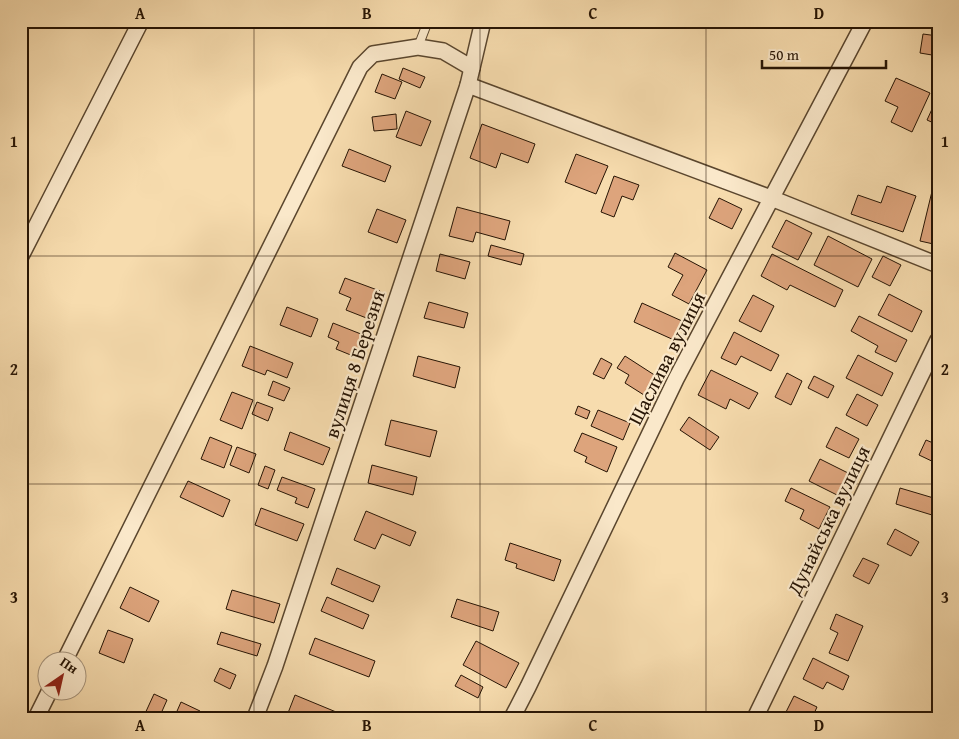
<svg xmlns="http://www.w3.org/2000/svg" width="959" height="739" font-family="'Gentium Book Plus',serif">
	<rect width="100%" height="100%" fill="#f7dcae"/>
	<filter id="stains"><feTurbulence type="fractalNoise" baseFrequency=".004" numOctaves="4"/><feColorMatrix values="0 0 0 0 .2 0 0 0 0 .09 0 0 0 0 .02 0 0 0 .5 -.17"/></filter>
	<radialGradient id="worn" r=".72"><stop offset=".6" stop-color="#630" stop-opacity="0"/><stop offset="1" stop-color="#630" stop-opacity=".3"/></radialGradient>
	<g fill="#dda47c" stroke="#261404">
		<path d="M923 34 938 36V56L920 53Z"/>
		<path d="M403 68 425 77 420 88 399 79Z"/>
		<path d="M382 74 402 82 395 99 375 92Z"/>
		<path d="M896 78 930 93 912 132 891 122 898 107 885 101Z"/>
		<path d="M938 96V125L927 120Z"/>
		<path d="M406 111 431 121 421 146 396 137Z"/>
		<path d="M396 114 397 129 374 131 372 117Z"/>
		<path d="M482 124 535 144 528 163 501 153 496 168 470 158Z"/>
		<path d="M349 149 391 166 385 182 342 166Z"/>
		<path d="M576 154 608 166 596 194 565 182Z"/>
		<path d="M614 176 639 185 633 200 622 196 614 217 601 212Z"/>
		<path d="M934 183 938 184V245L920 241Z"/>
		<path d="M887 186 916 196 903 232 851 214 858 195 881 203Z"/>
		<path d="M719 198 742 209 732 229 709 218Z"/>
		<path d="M457 207 510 221 505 240 476 232 473 242 449 236Z"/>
		<path d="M377 209 406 220 397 243 368 232Z"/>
		<path d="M786 220 812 233 798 260 772 247Z"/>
		<path d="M828 236 872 259 858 287 814 265Z"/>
		<path d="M491 245 524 254 521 265 488 256Z"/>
		<path d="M675 253 707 270 689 304 672 295 683 275 668 267Z"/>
		<path d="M440 254 470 262 465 279 436 271Z"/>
		<path d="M772 254 843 290 835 307 790 285 787 290 761 276Z"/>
		<path d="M883 256 901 265 890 286 872 277Z"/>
		<path d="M345 278 380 291 369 319 346 310 351 298 339 293Z"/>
		<path d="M889 294 922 311 912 332 878 315Z"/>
		<path d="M753 295 774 306 761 332 739 321Z"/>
		<path d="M429 302 468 313 464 328 424 318Z"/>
		<path d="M642 303 682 321 674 340 634 322Z"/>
		<path d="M287 307 318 319 311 337 280 325Z"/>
		<path d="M859 316 907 340 896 362 875 352 878 346 851 331Z"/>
		<path d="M333 323 366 336 358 358 336 349 339 342 328 337Z"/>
		<path d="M734 332 779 355 771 371 741 356 736 365 721 358Z"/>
		<path d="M250 346 293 363 287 378 267 370 265 375 242 366Z"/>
		<path d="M858 355 893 373 882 396 846 378Z"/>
		<path d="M418 356 460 367 455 388 413 376Z"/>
		<path d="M625 356 656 376 644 395 625 383 629 375 617 368Z"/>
		<path d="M601 358 612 364 604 379 593 374Z"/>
		<path d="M711 370 758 393 749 409 730 399 726 409 698 395Z"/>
		<path d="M787 373 802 381 791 405 775 397Z"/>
		<path d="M814 376 834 386 828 398 808 388Z"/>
		<path d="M273 381 290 388 284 401 268 395Z"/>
		<path d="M232 392 253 400 242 429 220 420Z"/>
		<path d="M857 394 878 405 867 426 846 415Z"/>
		<path d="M257 402 273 408 268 421 252 414Z"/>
		<path d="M578 406 590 411 587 419 575 414Z"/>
		<path d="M598 410 630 423 623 440 591 426Z"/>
		<path d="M689 417 719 437 710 450 680 430Z"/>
		<path d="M391 420 437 431 430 457 385 445Z"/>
		<path d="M836 427 859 439 849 458 826 447Z"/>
		<path d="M290 432 330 448 323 465 284 450Z"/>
		<path d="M582 433 617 447 607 472 585 462 587 457 574 451Z"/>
		<path d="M210 437 232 446 224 468 201 459Z"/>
		<path d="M926 440 938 445V464L919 455Z"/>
		<path d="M237 447 256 454 249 473 230 465Z"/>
		<path d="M820 459 848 473 837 495 809 481Z"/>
		<path d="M372 465 417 477 413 495 368 483Z"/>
		<path d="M265 466 275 470 268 489 258 485Z"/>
		<path d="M282 477 315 489 308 508 295 503 297 498 277 490Z"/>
		<path d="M188 481 230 500 223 517 180 497Z"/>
		<path d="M791 488 830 507 819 529 800 519 804 510 785 501Z"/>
		<path d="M900 488 937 499 932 515 896 504Z"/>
		<path d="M261 508 304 524 297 541 255 525Z"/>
		<path d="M366 511 416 532 410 546 382 534 375 549 354 540Z"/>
		<path d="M895 529 919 542 911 556 887 544Z"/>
		<path d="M510 543 561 560 554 581 516 568 517 564 505 560Z"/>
		<path d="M863 558 879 565 869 584 853 576Z"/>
		<path d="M337 568 380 586 373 602 331 584Z"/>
		<path d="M130 587 159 601 149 622 120 608Z"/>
		<path d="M232 590 280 604 274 623 226 609Z"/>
		<path d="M327 597 369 615 363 629 321 611Z"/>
		<path d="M457 599 499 612 493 631 451 617Z"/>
		<path d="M836 614 863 626 848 661 829 653 838 633 830 629Z"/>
		<path d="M108 630 133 639 124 663 99 653Z"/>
		<path d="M221 632 261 644 257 656 217 644Z"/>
		<path d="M315 638 375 661 369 677 309 654Z"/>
		<path d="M476 641 519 663 506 688 463 665Z"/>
		<path d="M813 658 849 676 843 690 827 682 823 689 803 679Z"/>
		<path d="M220 668 236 675 230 689 214 681Z"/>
		<path d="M461 675 483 687 478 698 455 686Z"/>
		<path d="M154 694 167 700 159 718H143Z"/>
		<path d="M295 695 341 714 339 718H299L288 713Z"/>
		<path d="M794 696 817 707 812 718H783Z"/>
		<path d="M181 702 200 711 197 718H174Z"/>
	</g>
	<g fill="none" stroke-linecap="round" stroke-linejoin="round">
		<defs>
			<path id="lane" d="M418 47 428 21"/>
			<g id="street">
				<path d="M468 85 771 198 938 265"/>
				<path d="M21 256 141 21"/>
				<path d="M64 662 360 67 373 54 418 47 443 51 472 68"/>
				<path d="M36 718 49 692"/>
				<path d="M255 718 275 666 468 85 483 21"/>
				<path d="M512 718 528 687 676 379 865 21"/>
				<path d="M755 718 938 340"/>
			</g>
		</defs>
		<use href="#lane" stroke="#5a462e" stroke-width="10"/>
		<use href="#street" stroke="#5a462e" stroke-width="18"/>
		<use href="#lane" stroke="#fae8ca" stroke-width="8"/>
		<use href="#street" stroke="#fae8ca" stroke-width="15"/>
	</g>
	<path fill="none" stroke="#261404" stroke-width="1" stroke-opacity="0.55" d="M254 21V718M480 21V718M706 21V718M21 256H938M21 484H938"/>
	<g text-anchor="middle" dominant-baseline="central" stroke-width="4.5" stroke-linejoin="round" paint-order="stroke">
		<g font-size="20" fill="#261404" stroke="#fae8ca">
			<text transform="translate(666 358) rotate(-63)">Щаслива вулиця</text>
			<text transform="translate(354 364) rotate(-72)">вулиця 8 Березня</text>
			<text transform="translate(828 520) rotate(-64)">Дунайська вулиця</text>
		</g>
	</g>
	<rect width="959" height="739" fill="none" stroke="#f7dcae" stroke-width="55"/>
	<g transform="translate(62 676) rotate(34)"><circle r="24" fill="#fae8ca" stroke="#a5937b"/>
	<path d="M0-4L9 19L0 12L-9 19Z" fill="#8f2418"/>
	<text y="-8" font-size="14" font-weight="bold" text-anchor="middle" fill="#261404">Пн</text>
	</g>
	<path d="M762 60v8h124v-8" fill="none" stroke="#261404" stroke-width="2.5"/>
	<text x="769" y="60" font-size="15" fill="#261404" stroke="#fae8ca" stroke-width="4" paint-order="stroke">50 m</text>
	<rect x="28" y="28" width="904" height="684" fill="none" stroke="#261404" stroke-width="2"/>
	<g font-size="16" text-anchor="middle" font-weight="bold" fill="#261404">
		<text x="140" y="19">A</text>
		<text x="367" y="19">B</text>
		<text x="593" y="19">C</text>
		<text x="819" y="19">D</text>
		<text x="14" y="147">1</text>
		<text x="945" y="147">1</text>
		<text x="14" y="375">2</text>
		<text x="945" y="375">2</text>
		<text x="14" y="603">3</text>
		<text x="945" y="603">3</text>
		<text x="140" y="731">A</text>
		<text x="367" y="731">B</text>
		<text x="593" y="731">C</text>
		<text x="819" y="731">D</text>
	</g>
	<rect width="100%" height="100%" filter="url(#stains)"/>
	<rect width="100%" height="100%" fill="url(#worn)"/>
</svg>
